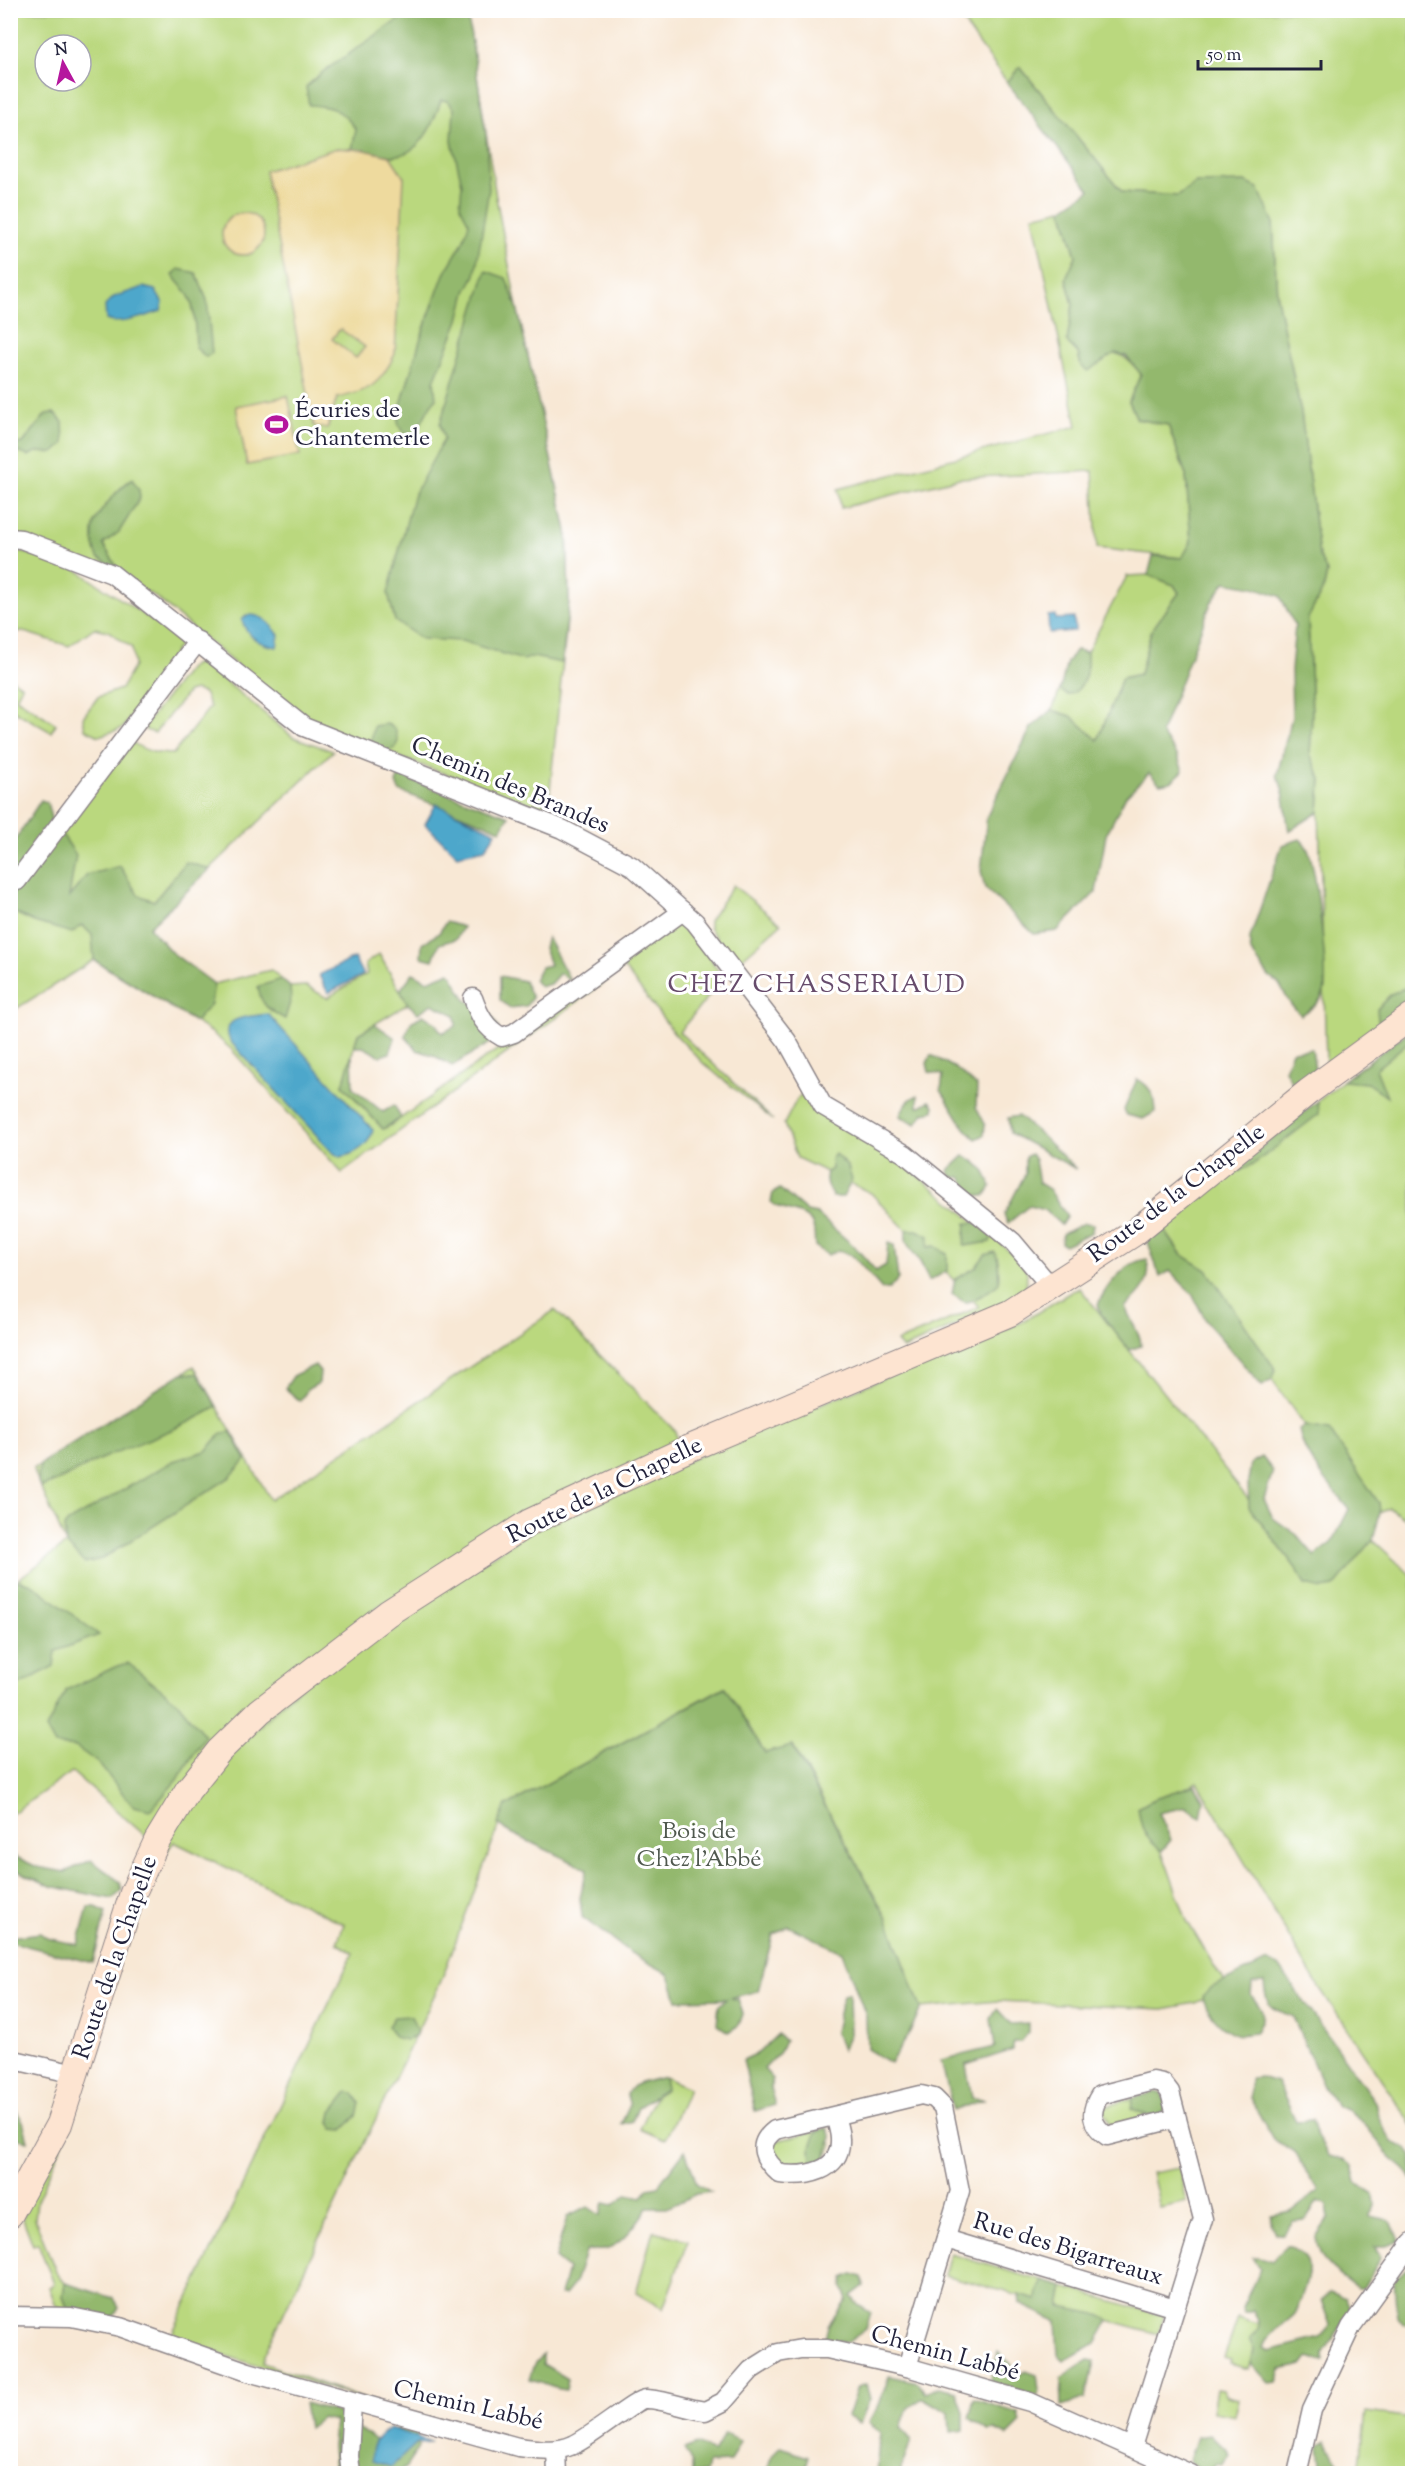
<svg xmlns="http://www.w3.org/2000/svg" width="1423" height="2484" font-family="'Sorts Mill Goudy',serif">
	<rect width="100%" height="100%" fill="#fff"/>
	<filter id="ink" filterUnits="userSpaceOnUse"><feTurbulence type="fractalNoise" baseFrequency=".0167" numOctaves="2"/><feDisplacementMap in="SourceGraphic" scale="12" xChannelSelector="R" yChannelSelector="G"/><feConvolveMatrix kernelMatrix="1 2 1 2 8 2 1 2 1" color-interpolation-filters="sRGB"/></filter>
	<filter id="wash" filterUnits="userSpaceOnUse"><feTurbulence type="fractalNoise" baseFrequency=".008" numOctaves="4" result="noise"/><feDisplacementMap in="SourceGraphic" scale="24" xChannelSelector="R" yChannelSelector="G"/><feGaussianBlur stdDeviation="1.35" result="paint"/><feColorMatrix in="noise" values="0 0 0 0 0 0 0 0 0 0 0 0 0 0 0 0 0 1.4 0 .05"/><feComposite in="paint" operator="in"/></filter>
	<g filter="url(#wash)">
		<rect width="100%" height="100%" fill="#f8e8d5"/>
		<g fill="#bad87e" stroke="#6e7d5c" stroke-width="1.5" fill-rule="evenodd">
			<path d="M10 11H467L496 197 517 307 567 531 569 601 548 810 401 758 314 723 273 696 153 595 11 532ZM45 45H81V81H45Z"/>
			<path d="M955 11H1412V1003L1333 1063 1326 1062 1319 812 1321 779 1310 754 1312 715 1308 618 1324 587 1327 572 1319 556 1301 412 1277 298 1273 221 1196 183 1178 196 1122 192 1020 67 1007 82Z"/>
			<path d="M1062 209 1076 256 1066 278 1073 304 1067 342 1078 353 1081 366C1115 353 1116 344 1141 374L1129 401 1137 419 1168 425 1186 475 1191 542 1183 558 1097 548 1093 471 959 478 841 508 838 489 1077 426 1033 216Z"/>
			<path d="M10 549 68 564 174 635 180 644 123 728 99 736 85 729 83 717 98 697 121 689 134 666 132 648 108 631 94 628 69 646 21 631 11 634Z"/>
			<path d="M1148 575 1174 585 1179 593 1151 631 1140 674 1122 678 1098 741 1071 716 1052 710 1076 650 1087 652 1127 576Z"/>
			<path d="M201 661 293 737 333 751 149 927 171 952 214 984 271 970 290 987 306 986 327 998 367 974 365 964 379 954 408 1004 358 1034 343 1085 383 1129 391 1125 677 922C697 934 712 960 723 979L679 1032 773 1120 704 1064 675 1034 624 968 342 1173 231 1049 211 1032 94 960 11 1012V894L130 741C145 751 156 754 173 754L210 707 204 693 195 690 188 692 155 733 145 730V725L189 668Z"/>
			<path d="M11 678 22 686 16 698 56 724 51 732 11 709Z"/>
			<path d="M733 885 781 924 736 964 709 928V921Z"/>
			<path d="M1412 1029V1523L1389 1508 1371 1518 1162 1227 1354 1072Z"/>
			<path d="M804 1094 819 1108 904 1164 992 1236 1017 1258 1027 1271 1026 1294 903 1349 897 1342 979 1307 871 1193 797 1158 784 1124 797 1099Z"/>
			<path d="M1079 1287 1315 1583 1361 1529 1412 1576V2125L1315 1981 1197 1782 1147 1810 1187 1921 1227 1987 1195 2003 1163 2009 998 2001 921 2008 888 1920 793 1746 765 1753 724 1687 506 1806 441 1981 264 2355 263 2363 381 2405 170 2338 353 1953 337 1943 344 1924 174 1842 169 1848 148 1889 165 1844 191 1802 252 1730 311 1678 525 1534 759 1429 1022 1322Z"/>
			<path d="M555 1310 675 1431 678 1441 379 1606 148 1838 72 1772 11 1814 10 1585 66 1544 33 1469 194 1366 271 1500Z"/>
			<path d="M664 2077 689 2088 665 2140 640 2129Z"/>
			<path d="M1156 2092 1167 2106 1163 2112 1111 2125 1102 2107Z"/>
			<path d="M71 2124 37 2201 35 2219 56 2272 65 2283 63 2297 69 2312 56 2306 49 2287 54 2284 38 2243 33 2245 23 2219 24 2210Z"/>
			<path d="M827 2128 832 2146 824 2161 794 2169 784 2168 773 2156 772 2146 776 2141Z"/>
			<path d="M1179 2168 1187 2202 1160 2208 1152 2173Z"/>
			<path d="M653 2231 688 2240 663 2309 636 2293Z"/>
			<path d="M950 2254 1157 2314 1160 2311 1164 2316 1159 2334 944 2275Z"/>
			<path d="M1238 2318 1261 2325 1249 2369 1230 2364 1231 2360 1224 2358Z"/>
			<path d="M1217 2389 1223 2390 1227 2396 1239 2399 1235 2416 1213 2412Z"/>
			<path d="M1366 2412 1412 2418V2473H1359Z"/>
		</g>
		<g fill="#93b86d" stroke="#5a6d54" stroke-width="1.5">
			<path d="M411 11H467L486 135 489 189 475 275 466 292 459 320 434 381 436 399C424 411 425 423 413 433H404L398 423 400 408 422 334 444 274 463 242 469 223 460 206 462 184 452 141 454 109 448 101 441 100C433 125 421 156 390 156 378 156 365 150 352 149L356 130C343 110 332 106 309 105L306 87 321 73Z"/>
			<path d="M1020 67 1122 192 1178 196 1196 183 1245 182 1258 188 1273 221 1277 298 1301 412 1319 556 1327 572 1324 587 1308 618 1312 715 1310 754 1321 779 1319 812 1289 831C1285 812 1286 792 1277 775L1292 717 1291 670 1295 626 1280 596 1254 587 1225 582 1211 603 1161 733 1177 755 1183 771 1171 782 1160 784 1149 773 1126 796 1106 835 1096 892 1057 931 1034 934 985 888 981 871 987 816 1031 728 1052 710 1071 716 1098 740 1122 678 1140 674 1151 631 1179 593 1174 585 1148 575 1153 556 1182 558 1191 542 1186 475 1168 425 1137 419 1129 401 1141 374 1126 356 1115 353 1088 371 1081 366 1078 353 1067 342 1073 304 1066 278 1076 256 1062 209 1090 190 1007 82Z"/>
			<path d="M178 269 196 273 207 300 212 353 206 357 196 348C195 332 196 302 185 290 180 284 176 282 173 275Z"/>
			<path d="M486 271 506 278 517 307 567 531 569 601 562 663 533 657 523 660 462 641 422 639 395 621 388 593 413 497 444 439 440 424Z"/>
			<path d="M54 413 63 422 64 444 54 453 36 452 28 456 13 450 11 463V439L17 444 23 443 46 414Z"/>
			<path d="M132 479 139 490 140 498 119 532 103 544 118 569 98 558C94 547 91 537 94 526 96 513 121 486 132 479Z"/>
			<path d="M1076 650 1087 653C1088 668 1086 691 1067 695L1060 690 1067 662Z"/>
			<path d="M387 724 395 729 398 741 395 748 386 752 370 745 374 726Z"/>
			<path d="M399 776 509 816 501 830 399 791 396 783Z"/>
			<path d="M41 800 47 802 51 818 76 855 69 897 87 875 120 866 138 895 154 901 186 862 210 869 149 927 171 952 214 984 211 1004 195 1022 94 960 92 935 82 925 72 933 34 922 11 911 10 848Z"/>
			<path d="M1300 839C1303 842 1307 846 1308 850 1316 867 1329 977 1324 992 1320 1003 1311 1009 1301 1015L1291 1005 1279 984 1269 977 1250 950V938L1282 845Z"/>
			<path d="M446 922 463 927 456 939 439 944 433 960 421 957 422 944 439 933Z"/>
			<path d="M547 937 571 982 560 973 550 984 540 987 534 980 541 967 550 965 544 948Z"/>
			<path d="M450 972 466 1000 490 1013 498 1027 492 1042 452 1066 433 1055 417 1050 405 1036 411 1022 423 1015 435 1023 442 1033 456 1026 455 1015 432 1004 418 1013 408 1004 400 990 413 973 428 981Z"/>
			<path d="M500 976 524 981 532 998 526 1006 510 1008 500 1000Z"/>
			<path d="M281 979 290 987 291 999 285 1019C269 1010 261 1006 258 987Z"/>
			<path d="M1412 985V1003L1385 1024 1378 1020 1377 1009 1391 994Z"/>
			<path d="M375 1024 395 1038 390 1053 380 1056 363 1047H354L358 1034Z"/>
			<path d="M1412 1029V1039L1376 1069 1387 1097 1367 1083 1343 1081Z"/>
			<path d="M1312 1049 1315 1070 1299 1087 1293 1085 1285 1070 1292 1051Z"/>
			<path d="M352 1053 353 1088 383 1112 394 1105 401 1118 383 1129 343 1085Z"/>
			<path d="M931 1055 955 1068 977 1086 976 1107 985 1124 984 1135 976 1139 964 1127 941 1090 943 1075 929 1072 927 1063Z"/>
			<path d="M1137 1079C1152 1087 1154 1096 1155 1112L1143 1119 1127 1115 1124 1110Z"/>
			<path d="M918 1095V1107L930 1101 934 1106V1111L924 1113 916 1124 900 1116C903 1106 908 1099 918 1095Z"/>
			<path d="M1318 1101 1319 1114 1255 1163 1215 1184Z"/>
			<path d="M1018 1116 1041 1135 1076 1169 1010 1133 1008 1118Z"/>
			<path d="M835 1154 848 1167 852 1180 843 1197H833C828 1189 824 1182 827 1172L832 1169 831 1159Z"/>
			<path d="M1031 1154 1035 1160 1039 1183 1049 1189 1067 1216 1061 1225 1045 1210 1029 1206 1008 1223 1004 1215 1025 1174V1157Z"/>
			<path d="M964 1156C980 1163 986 1170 991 1187L985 1196 973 1195 961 1177 951 1178 949 1170Z"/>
			<path d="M780 1189 807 1212 817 1214 856 1248 876 1271 886 1265 888 1243 894 1245 898 1279 889 1289H882L853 1256 839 1250 828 1255 815 1246C814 1240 815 1232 813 1226 807 1209 781 1214 771 1202L773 1193Z"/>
			<path d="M966 1223H977L992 1236 990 1242 964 1246Z"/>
			<path d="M1084 1223 1093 1224 1092 1232 1065 1245 1061 1243 1062 1234Z"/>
			<path d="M1162 1227 1181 1254 1207 1270 1276 1370 1272 1380 1262 1386 1206 1321 1192 1294 1170 1271 1160 1277 1147 1239Z"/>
			<path d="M907 1230H917L929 1236 928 1247 935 1246 947 1254V1271L929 1281C926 1275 924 1268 920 1262 914 1251 902 1244 907 1230Z"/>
			<path d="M995 1252 998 1260 999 1283C994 1288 972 1303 965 1302 961 1301 956 1296 952 1294L955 1279 975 1268 985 1255Z"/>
			<path d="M1147 1259C1153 1281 1141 1293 1125 1307L1140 1338 1141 1346 1129 1350 1101 1314 1098 1304C1107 1285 1126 1261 1147 1259Z"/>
			<path d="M315 1365 320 1371 319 1383 308 1389 300 1401 285 1388 294 1375Z"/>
			<path d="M182 1373 198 1374 217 1407C181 1429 141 1441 103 1458 82 1467 63 1481 40 1487L38 1482 40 1464Z"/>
			<path d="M1305 1426 1329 1430 1379 1503 1380 1513 1373 1540 1334 1587 1322 1589 1305 1585 1298 1571 1249 1507 1248 1482 1251 1463 1262 1457 1273 1471 1264 1499 1273 1518 1297 1535 1315 1556 1332 1543 1349 1509C1330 1484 1305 1461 1299 1430Z"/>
			<path d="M231 1432 246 1460 229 1478 102 1559 84 1563 66 1544 64 1527 68 1522 173 1461 206 1451 222 1433Z"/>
			<path d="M18 1580 32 1584 99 1635 56 1651 54 1666 12 1689 11 1585Z"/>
			<path d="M128 1663 178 1703 205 1736 180 1776 151 1810 133 1806 98 1763 76 1747 55 1745 46 1729 66 1690 115 1667Z"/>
			<path d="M725 1687 765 1753 792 1746 888 1920 921 2008 907 2038 890 2063 867 2049 866 2016 842 1952 788 1926 773 1935 758 1991 730 1998 738 1999 743 2014 739 2025 728 2032 717 2024 719 2005 726 1999 677 2000 669 1974 631 1953 582 1917 580 1898 587 1869 507 1831 498 1824 506 1806Z"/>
			<path d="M1195 1785 1204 1800 1201 1818 1186 1807 1159 1813 1171 1840 1162 1851C1144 1838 1141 1829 1138 1808L1157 1797Z"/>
			<path d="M10 1854 37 1867 65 1872 91 1860 120 1882 122 1891 112 1899 51 1886 11 1868Z"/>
			<path d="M88 1907H96L106 1912 93 1963 11 1942V1937L40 1933 47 1938 78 1945Z"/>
			<path d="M1267 1961 1279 1966 1375 2102 1378 2116 1392 2142 1406 2148 1412 2156V2180C1407 2168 1397 2165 1389 2156 1374 2138 1361 2112 1338 2107L1325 2090 1293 2017C1270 2007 1266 2009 1264 1982L1252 1983 1251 1995C1264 2012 1267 2014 1255 2033 1250 2033 1241 2036 1236 2034 1222 2030 1204 2009 1203 1996L1212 1987Z"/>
			<path d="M849 1993 850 2034 842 2050 835 2032 843 1995Z"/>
			<path d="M997 2009 1011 2024 1028 2023V2032L1021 2042H1013V2050L966 2065 972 2098 985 2099 953 2111 941 2060 995 2047 991 2019Z"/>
			<path d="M411 2016 417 2031 415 2037 406 2040 395 2037 388 2026 394 2017Z"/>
			<path d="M778 2034 785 2041 780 2052 764 2069 773 2079 770 2088 775 2105 755 2111 743 2060 758 2053Z"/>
			<path d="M664 2077 666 2089 638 2107 632 2121 621 2124 630 2105 626 2094 633 2086 640 2083Z"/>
			<path d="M1259 2077 1277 2082 1296 2121 1312 2120 1317 2137 1329 2156 1342 2159 1352 2166 1356 2182 1374 2194 1375 2206 1369 2217 1391 2221 1399 2241 1385 2246H1374L1381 2258 1363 2288H1358C1336 2273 1320 2265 1316 2237L1329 2218 1327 2205 1318 2201 1305 2220 1293 2221 1283 2235 1275 2233 1271 2224 1272 2216 1291 2212 1320 2190 1310 2179 1296 2153 1273 2139 1250 2098V2079Z"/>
			<path d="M348 2092 354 2093 360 2103 357 2116 343 2130 334 2129 330 2123 332 2112Z"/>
			<path d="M1156 2092 1162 2094 1167 2106 1159 2116H1148L1131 2108 1133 2098Z"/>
			<path d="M15 2109 23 2121 28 2141 11 2137V2110Z"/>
			<path d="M827 2128 831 2137 824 2161 812 2164 811 2147 817 2131Z"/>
			<path d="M685 2150 697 2184 711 2192 696 2194 667 2208H647C637 2223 625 2241 608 2249 601 2252 592 2248 585 2252L575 2283 565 2295H561L568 2269 555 2258 567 2217 588 2207 600 2215 604 2203 613 2205 627 2194 642 2197 648 2188 658 2186Z"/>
			<path d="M1286 2246C1317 2253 1309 2276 1301 2298 1299 2303 1298 2311 1294 2315 1283 2326 1268 2332 1263 2348L1268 2351 1320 2338 1331 2325 1322 2300 1330 2292 1346 2298 1351 2311 1323 2354 1324 2361 1309 2357 1303 2365 1281 2370 1277 2382 1269 2383 1251 2363 1254 2350 1249 2339C1262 2329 1261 2325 1253 2310L1244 2313 1242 2308 1260 2269 1253 2257H1260L1273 2261Z"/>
			<path d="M1406 2269 1412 2271V2324L1407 2326 1397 2318 1394 2280Z"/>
			<path d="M853 2274 862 2277 864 2286 851 2296 858 2305 871 2313 866 2329 848 2342 825 2339 828 2326 847 2300 842 2287 844 2278Z"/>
			<path d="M1043 2281 1064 2287 1060 2307 1097 2314 1109 2320 1096 2343 1064 2361 1058 2355 1056 2321 1020 2304 1019 2295 1037 2300 1038 2291Z"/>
			<path d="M65 2283 114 2298 119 2308 113 2318 69 2312 63 2297Z"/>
			<path d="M998 2352 1011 2364 1016 2376 1026 2371 1037 2375 1039 2390 1036 2396 990 2382Z"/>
			<path d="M543 2354V2364L568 2379 566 2390C552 2389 543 2382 529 2380L534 2364Z"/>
			<path d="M1088 2360 1094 2361 1086 2398 1062 2406 1061 2378Z"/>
			<path d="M889 2376 918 2382 925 2393 940 2387 957 2391 964 2412V2430L950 2432 949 2413 923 2398 908 2408 901 2427 911 2440 900 2473H876L880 2432 869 2422 879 2405Z"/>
			<path d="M866 2384 870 2399 860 2423 847 2417 857 2387Z"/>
			<path d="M974 2399 1018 2413 1020 2423 1007 2436 995 2430 989 2431 969 2418Z"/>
			<path d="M304 2403 345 2414 358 2430 368 2434 378 2442 397 2428 417 2432 419 2447 406 2467 398 2473H334L332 2445 335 2421 321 2418 308 2428Z"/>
			<path d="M725 2434 740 2441 730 2462 708 2463 706 2473H692V2463L684 2449 697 2444 713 2453Z"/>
			<path d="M1210 2435 1228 2449 1230 2455 1222 2465 1215 2464 1209 2471 1199 2468 1189 2461 1197 2437Z"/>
			<path d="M1327 2441 1344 2473H1320L1322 2463 1320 2446Z"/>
			<path d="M780 2447 808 2456 803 2473H769C767 2463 772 2453 780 2447Z"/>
		</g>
		<g fill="#eeda9e" stroke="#887e6c" stroke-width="1.5" fill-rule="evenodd">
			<path d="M337 148 365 150 390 156 404 177 395 354C380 385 370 391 337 398L327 429 314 426 265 171ZM340 329 365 347 356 358 332 339Z"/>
			<circle cx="243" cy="234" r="21"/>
			<path d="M288 396 300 455 247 465 236 406Z"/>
		</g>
		<g fill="#4ea7cb" stroke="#386483" stroke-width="1.5">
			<path d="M143 287 155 290 163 303 161 311C148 316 118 326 106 320L105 306 114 297Z"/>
			<path d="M247 615C263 614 270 623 279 635L277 647C260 645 247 637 242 620Z"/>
			<path d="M1055 615 1056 619 1074 618 1075 631 1049 633 1048 616Z"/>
			<path d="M436 804 496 832 485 849 457 855 425 824Z"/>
			<path d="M354 958 363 975 328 993 319 975Z"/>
			<path d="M268 1014 373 1130C370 1145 354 1155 340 1157L332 1152 230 1041C219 1015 250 1017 268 1014Z"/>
			<path d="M390 2428 431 2442 417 2443 391 2467 372 2461C370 2445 377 2436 390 2428Z"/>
		</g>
	</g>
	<g filter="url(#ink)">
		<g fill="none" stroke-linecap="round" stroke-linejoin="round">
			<defs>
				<g id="street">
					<path d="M10 538 21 539 112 574 304 727 562 829 632 866 695 922 787 1041 823 1106 905 1154 1013 1242 1051 1287"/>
					<path d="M17 881 198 641"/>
					<path d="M473 998C479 1015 485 1028 502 1037L514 1033 683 911"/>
					<path d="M10 2059 75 2074"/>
					<path d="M835 2116C837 2123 840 2132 840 2139 842 2172 805 2177 780 2174 764 2160 755 2145 775 2130L921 2095 934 2098 943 2107 960 2191 907 2367"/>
					<path d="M946 2239 1175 2308"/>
					<path d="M10 2316 71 2317 120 2327 248 2372 518 2447C536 2449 555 2453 573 2445 590 2438 638 2398 646 2399 663 2399 687 2409 705 2411L723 2402 751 2370 778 2353 801 2349H827L907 2367 1030 2402 1191 2474"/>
					<path d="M1132 2447 1203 2219 1170 2092 1163 2083 1153 2081 1100 2095C1089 2112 1091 2125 1107 2136L1177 2118"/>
					<path d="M556 2450 557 2474"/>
					<path d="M351 2474 349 2456 352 2403"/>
					<path d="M1297 2474 1312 2410 1351 2327 1412 2242"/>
				</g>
				<path id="secondary" d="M10 2214 59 2124 133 1893 157 1841 188 1790 219 1751 260 1711 388 1613 530 1522 683 1451 1010 1313 1134 1233 1308 1092 1412 1016"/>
			</defs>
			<use href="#street" stroke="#8d8588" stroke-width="21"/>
			<use href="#secondary" stroke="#8d8588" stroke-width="28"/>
			<use href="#street" stroke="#fff" stroke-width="18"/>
			<use href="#secondary" stroke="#fde4d1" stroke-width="26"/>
		</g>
	</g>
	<defs>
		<symbol id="stadium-bare" viewBox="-9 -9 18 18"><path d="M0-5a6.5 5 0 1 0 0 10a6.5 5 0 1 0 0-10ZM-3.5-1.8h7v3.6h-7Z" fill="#b5179e" stroke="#fff" stroke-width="2.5" paint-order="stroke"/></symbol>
	</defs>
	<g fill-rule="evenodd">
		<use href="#stadium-bare" x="260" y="408" width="33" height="33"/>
	</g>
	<g text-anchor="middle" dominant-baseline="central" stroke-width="6" stroke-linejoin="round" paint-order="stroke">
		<g font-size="24" fill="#22223b" stroke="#fff" text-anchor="start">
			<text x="295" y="411">Écuries de<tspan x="295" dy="28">Chantemerle</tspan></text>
		</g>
		<g font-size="24" fill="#22223b" stroke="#fff">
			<text transform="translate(510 786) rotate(23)">Chemin des Brandes</text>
			<text transform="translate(1177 1194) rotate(-37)">Route de la Chapelle</text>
			<text transform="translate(605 1491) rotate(-26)">Route de la Chapelle</text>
			<text transform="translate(116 1958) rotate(-71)">Route de la Chapelle</text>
			<text transform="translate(1068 2250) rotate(17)">Rue des Bigarreaux</text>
			<text transform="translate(945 2354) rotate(15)">Chemin Labbé</text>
			<text transform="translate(468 2406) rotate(13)">Chemin Labbé</text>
		</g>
		<g font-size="24" fill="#50594f" stroke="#fff">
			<text x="699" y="1832">Bois de<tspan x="699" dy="28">Chez l'Abbé</tspan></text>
		</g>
		<g font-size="26" letter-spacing="1.5" fill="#674c6c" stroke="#fff">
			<text x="817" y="985">CHEZ CHASSERIAUD</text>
		</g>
	</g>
	<rect width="1423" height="2484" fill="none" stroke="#fff" stroke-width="36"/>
	<g transform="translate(63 63) rotate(352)"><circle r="28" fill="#ffffff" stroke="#a7a7b1" stroke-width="1.5"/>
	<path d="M0-4.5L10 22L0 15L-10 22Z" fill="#b5179e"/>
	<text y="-9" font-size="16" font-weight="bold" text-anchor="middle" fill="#22223b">N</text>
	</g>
	<path d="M1198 60v9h123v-9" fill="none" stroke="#22223b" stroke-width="3"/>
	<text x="1207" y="60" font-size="18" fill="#22223b" stroke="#ffffff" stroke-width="4.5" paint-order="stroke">50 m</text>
</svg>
